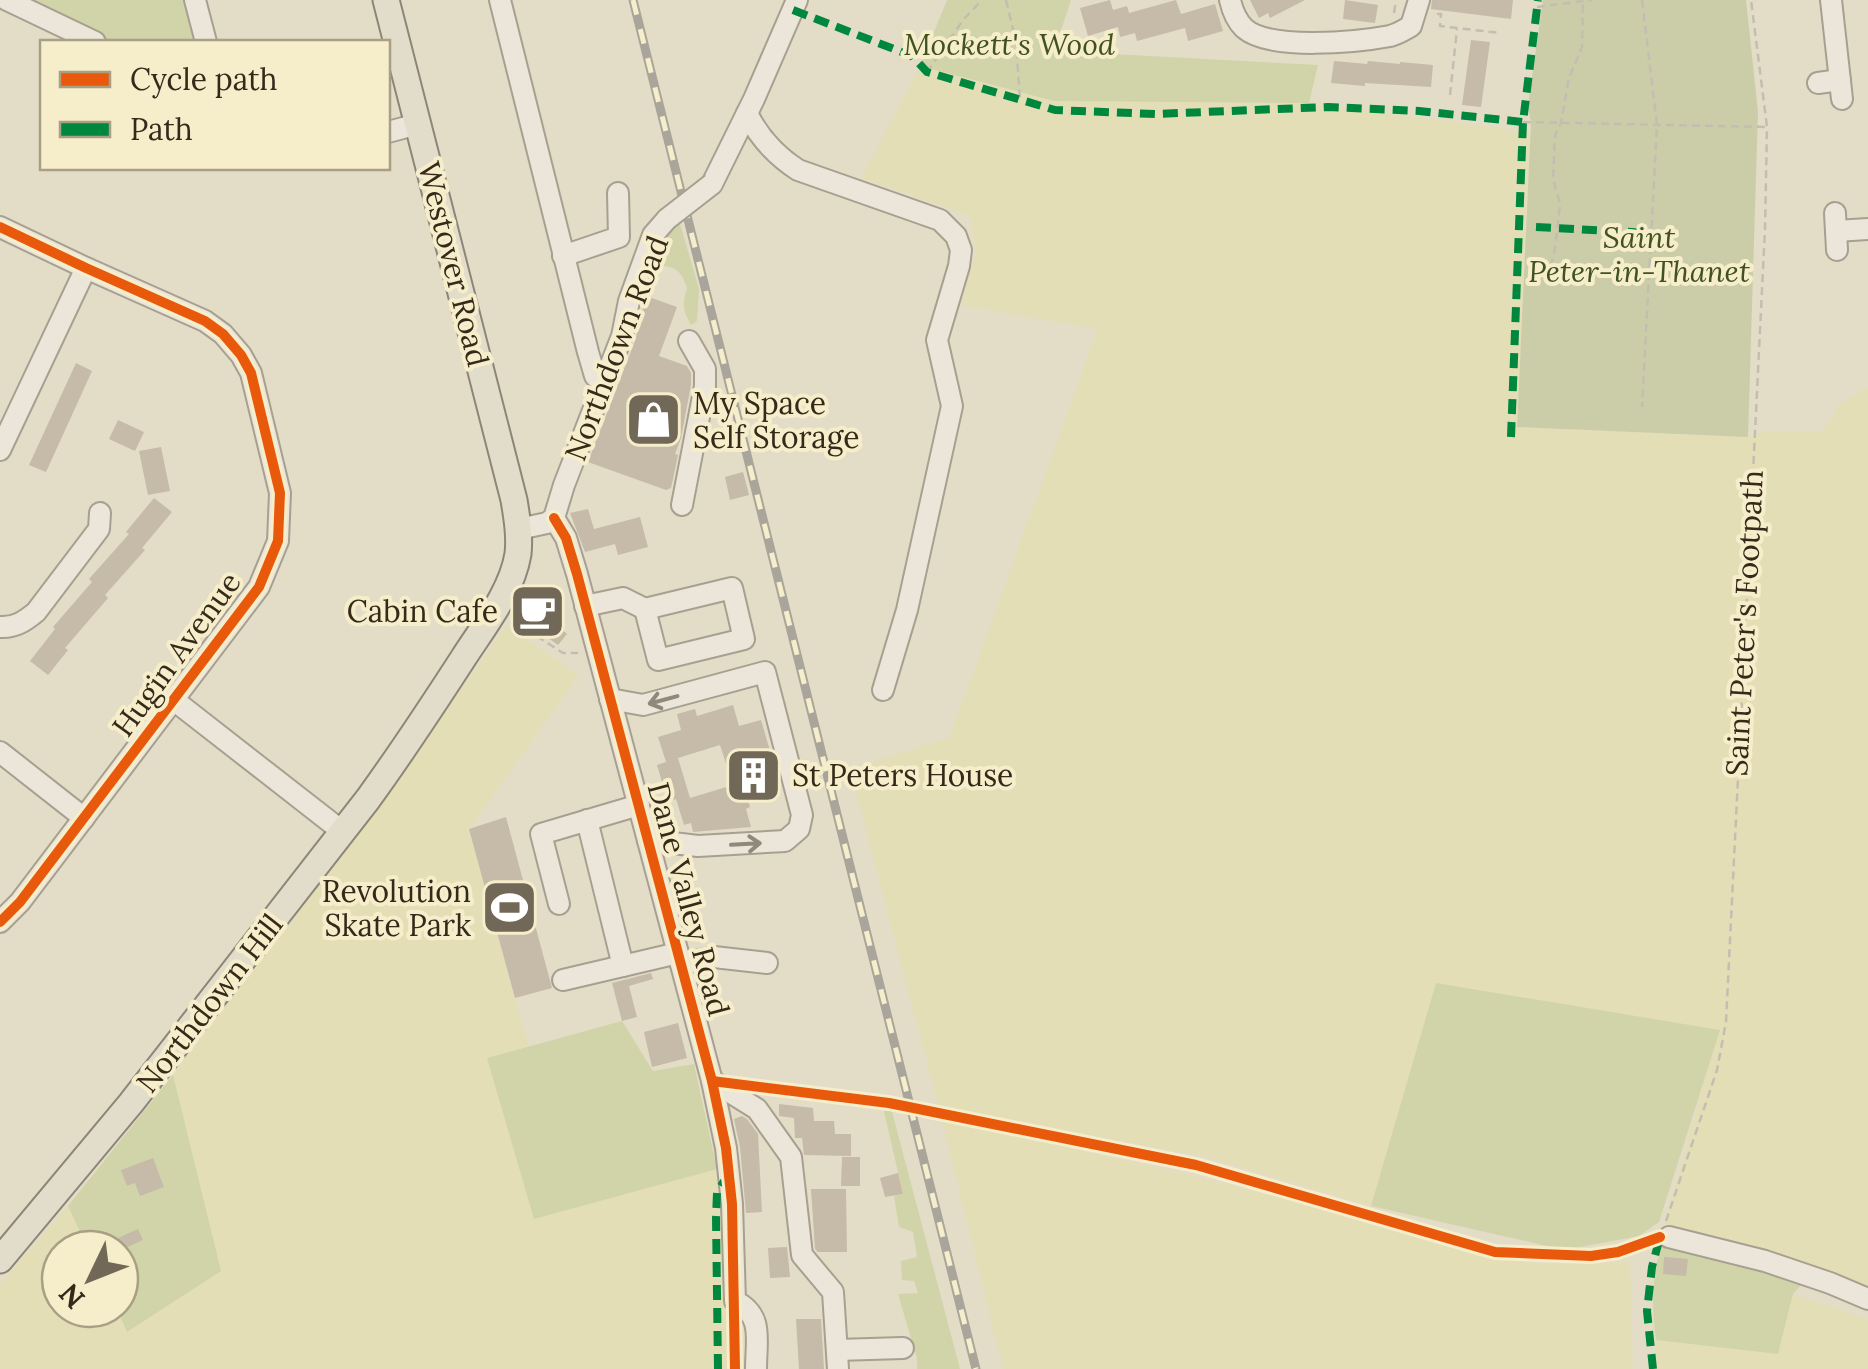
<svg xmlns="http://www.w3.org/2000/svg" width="1868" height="1369" font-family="Lora,serif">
	<rect width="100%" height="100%" fill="#e3ddc7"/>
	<g fill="#e4deb6">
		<path d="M920 66 1054 101 1309 103 1530 132 1517 427 1748 437 1765 431 1822 432 1840 404 1868 387V1293L1668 1228 1665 1222 1719 1030 1436 983 1371 1206 1208 1157 939 1108 850 769 950 737 1098 329 961 305 976 253 970 216 862 178Z"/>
		<path d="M506 626 579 675 469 829 528 1046 487 1058 534 1219 717 1169 727 1186 730 1369H0V1284L68 1206 88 1249H60V1309H117L128 1332 221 1271 173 1075 352 843Z"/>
		<path d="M941 1116 975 1126 1189 1175 1540 1264 1630 1262 1633 1369H1003Z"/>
		<path d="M1793 1294 1868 1319V1369H1654L1656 1340 1778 1354Z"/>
	</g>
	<g fill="#d0d4a8" fill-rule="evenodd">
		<path d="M20 0H187L198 42H107Z"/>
		<path d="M947 0H1071L1054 51 1318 65 1309 103 1054 101 920 66Z"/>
		<path d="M679 220 699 289 697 321 691 325C683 312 682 303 687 288 682 274 679 268 664 266 660 270 654 275 651 281 647 291 648 297 637 301L638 292 665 233Z"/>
		<path d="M1436 983 1720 1030 1659 1222 1639 1236 1565 1250 1371 1206Z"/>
		<path d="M622 1021 653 1071 694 1064 717 1169 534 1219 487 1058Z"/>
		<path d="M173 1075 221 1271 127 1332 117 1309H120V1249H88L68 1206ZM153 1159 164 1187 135 1183 127 1186 122 1170Z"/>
		<path d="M883 1107 891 1108 960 1369H917V1358L898 1294 918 1293 914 1281 902 1280 901 1261 917 1257 913 1232 899 1227 894 1196 903 1194Z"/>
		<path d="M1663 1240 1807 1279 1793 1294 1778 1354 1656 1340C1651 1305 1652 1274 1663 1240Z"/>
	</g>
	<path fill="#cbcda8" d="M1543 0H1746L1758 112 1748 437 1517 427 1531 123 1528 105Z"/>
	<g fill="#c6baa8" fill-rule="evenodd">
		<path d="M1110 0 1113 10 1127 6 1129 13 1176 0 1181 14 1215 4 1223 31 1188 41 1185 28 1137 41 1135 33 1120 37 1118 27 1088 36 1080 8Z"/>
		<path d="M1250 0H1305L1270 18 1268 13 1259 18Z"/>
		<path d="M1345 0 1378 5 1375 23 1343 19Z"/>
		<path d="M1432 0H1513L1511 19 1431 9Z"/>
		<path d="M1471 40 1490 42 1481 107 1462 105Z"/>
		<path d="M1334 61 1367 64 1368 61 1400 64V62L1433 65 1431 87 1365 83V86L1331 83Z"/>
		<path d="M646 296 677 307 659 356 687 366 691 373V385L681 438 675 454 678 455 671 488 666 490 588 462 635 341Z"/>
		<path d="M76 363 92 371 46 472 29 465Z"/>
		<path d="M118 420 144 432 135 451 109 439Z"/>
		<path d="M161 447 170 491 148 495 139 451Z"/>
		<path d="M743 472 749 495 730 500 725 477Z"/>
		<path d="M154 498 172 512 142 548 145 550 105 595 108 598 65 648 68 650 48 675 30 661 55 629 53 627 92 582 89 579 129 534 126 532Z"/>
		<path d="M588 509 594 529 640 517 648 547 618 555 615 544 585 552 570 513Z"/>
		<path d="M525 589 562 618 549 634 515 607Z"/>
		<path d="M557 625 567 634 558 645 547 637Z"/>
		<path d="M733 705 739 726 761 720 780 785 747 795 750 807 746 809 751 827 693 832 691 823 684 825 676 799 668 802 657 765 666 762 658 737 681 730 677 714 695 709 697 716ZM720 745 733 785 690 798 678 758Z"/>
		<path d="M506 817 552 988 515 998 469 829Z"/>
		<path d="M651 973 653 979 629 986 637 1017 622 1021 612 983Z"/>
		<path d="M678 1023 687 1058 652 1067 644 1032Z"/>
		<path d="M779 1104 813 1108 814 1121H834L835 1134H851V1156L804 1155 802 1138H795L794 1118 779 1116Z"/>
		<path d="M742 1116 747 1119 758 1134 762 1212 746 1213 740 1147 734 1119Z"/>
		<path d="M842 1157H860V1186H841Z"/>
		<path d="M153 1158 164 1187 140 1196 135 1183 127 1186 121 1170Z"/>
		<path d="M898 1173 903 1194 885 1197 880 1178Z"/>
		<path d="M811 1189H846L847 1252H818L815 1249Z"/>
		<path d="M138 1229 143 1240 123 1249 118 1238Z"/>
		<path d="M787 1247 790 1277 770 1278 768 1248Z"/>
		<path d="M1664 1257 1688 1259 1686 1276 1663 1274Z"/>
		<path d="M796 1319H821L824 1369H799Z"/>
	</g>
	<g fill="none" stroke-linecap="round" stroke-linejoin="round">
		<defs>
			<g id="minor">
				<path d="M7 0 95 42"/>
				<path d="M195 0 206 42"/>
				<path d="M500 0 588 352 595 376 604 384"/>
				<path d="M1230 0C1232 9 1237 21 1244 28 1269 51 1358 42 1390 36 1398 34 1404 30 1411 26L1419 0"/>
				<path d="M1831 0 1842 99"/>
				<path d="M1818 83 1840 80"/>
				<path d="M747 113C759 138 775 155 798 170L940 220 956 236 961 250 959 266 937 340 952 406 907 610 883 690"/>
				<path d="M388 132 418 124"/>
				<path d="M712 184 754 99 797 0"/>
				<path d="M1835 213 1837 250"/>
				<path d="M0 227 86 268 205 321 223 334 241 355 251 373 280 493 278 541 259 587 20 902 0 922"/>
				<path d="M1836 231 1868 229"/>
				<path d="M563 256 619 237 618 193"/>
				<path d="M0 450 86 268"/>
				<path d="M682 505 705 386V369L689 341"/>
				<path d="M554 518 566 538 577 574 712 1081 726 1148 732 1204 735 1301C764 1315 756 1340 756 1369"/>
				<path d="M519 529 547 523 554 518 564 485 622 336 629 301 653 235 667 219"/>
				<path d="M732 588 744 639 658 660 645 609Z"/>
				<path d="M585 606 623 598 645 609"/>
				<path d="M0 627C15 628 25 621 36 612L99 529 100 513"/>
				<path d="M610 699 643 705 765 672 802 815 799 829 785 841 698 846 648 840"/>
				<path d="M175 701 343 832"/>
				<path d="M0 752 84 818"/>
				<path d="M587 820 623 966"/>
				<path d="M559 904 541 834 639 805"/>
				<path d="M681 964 714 957 767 963"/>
				<path d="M563 980 678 953"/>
				<path d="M712 1081 757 1109 791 1157 802 1255 833 1292 838 1369"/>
				<path d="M1669 1237 1765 1261 1830 1283 1868 1299"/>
				<path d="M837 1350 903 1348"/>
			</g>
			<path id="major" d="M0 1260 131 1103 368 799C402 752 433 705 464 657 484 626 512 591 518 554 520 536 517 518 514 500L386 0"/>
		</defs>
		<use href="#minor" stroke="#a7a091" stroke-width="24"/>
		<use href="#major" stroke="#8d8678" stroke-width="29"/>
		<g stroke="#c3beb1" stroke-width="2.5" stroke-dasharray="8 5" stroke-linecap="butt">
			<path d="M1006 0 1016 42 1020 100"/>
			<path d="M1440 0 1438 14H1441L1440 26 1500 33"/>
			<path d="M1642 0 1657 125 1642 407"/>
			<path d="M1537 7 1592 0"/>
			<path d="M1394 13 1396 0"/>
			<path d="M927 72 963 20 982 0"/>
			<path d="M1450 95 1457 29"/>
			<path d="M1523 122 1766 127"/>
			<path d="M1548 279 1555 249 1560 204 1553 179 1555 135 1561 123 1569 78 1582 47 1583 1"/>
			<path d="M515 622 563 653H578"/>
			<path d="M1666 1221 1717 1070 1726 1022 1765 229 1767 127 1751 0"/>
		</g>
		<use href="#minor" stroke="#ebe6d9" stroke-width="20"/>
		<use href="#major" stroke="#e2ddca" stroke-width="25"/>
		<defs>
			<path id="rail" d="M633 0 976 1369"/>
		</defs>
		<use href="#rail" stroke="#a9a59a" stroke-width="9"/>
		<use href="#rail" stroke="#f6edcb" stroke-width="5" stroke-dasharray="15" stroke-linecap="butt"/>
		<defs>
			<path id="minor-bridge" d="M667 219 712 184"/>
		</defs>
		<use href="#minor-bridge" stroke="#a7a091" stroke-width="24" stroke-linecap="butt"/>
		<use href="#minor-bridge" stroke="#ebe6d9" stroke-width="20"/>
		<g stroke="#00873e" stroke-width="8" stroke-dasharray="15 8" stroke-linecap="butt">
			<path d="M793 10 912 56 927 72 1055 110 1155 114 1328 107 1419 111 1523 122"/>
			<path d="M1536 227 1650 233"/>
			<path d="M1511 437 1523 122 1538 0"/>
			<path d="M718 1369 716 1218 717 1193 724 1181"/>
			<path d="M1653 1369 1647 1311 1652 1267 1660 1237"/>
		</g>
		<defs>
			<g id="cycleway">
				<path d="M0 227 86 268 205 321 223 334 241 355 251 373 280 493 278 541 259 587 20 902 0 922"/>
				<path d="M554 518 566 538 577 574 712 1081 726 1148 732 1204 735 1369"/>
				<path d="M712 1081 889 1103 1196 1165 1495 1252 1591 1256 1618 1252 1660 1237"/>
			</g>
		</defs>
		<use href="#cycleway" stroke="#f6edcb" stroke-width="16"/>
		<use href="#cycleway" stroke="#e8590c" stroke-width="10"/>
	</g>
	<defs><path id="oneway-shaft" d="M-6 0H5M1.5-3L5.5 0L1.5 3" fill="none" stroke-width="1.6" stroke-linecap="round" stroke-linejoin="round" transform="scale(2.5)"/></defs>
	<g stroke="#90887a">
		<use href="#oneway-shaft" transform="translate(663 700) rotate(165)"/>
		<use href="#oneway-shaft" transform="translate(746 844) rotate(-3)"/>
	</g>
	<defs>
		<symbol id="shop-square" viewBox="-11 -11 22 22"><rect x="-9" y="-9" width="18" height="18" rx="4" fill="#726857" stroke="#f6edcb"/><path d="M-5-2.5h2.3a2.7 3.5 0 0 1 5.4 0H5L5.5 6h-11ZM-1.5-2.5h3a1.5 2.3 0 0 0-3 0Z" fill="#fff"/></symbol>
		<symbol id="cafe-square" viewBox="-11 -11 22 22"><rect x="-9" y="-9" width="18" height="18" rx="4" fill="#726857" stroke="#f6edcb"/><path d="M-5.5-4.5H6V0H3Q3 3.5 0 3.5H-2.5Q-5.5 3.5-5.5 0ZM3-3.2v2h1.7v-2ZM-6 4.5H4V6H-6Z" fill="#fff"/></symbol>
		<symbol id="building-square" viewBox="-11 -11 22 22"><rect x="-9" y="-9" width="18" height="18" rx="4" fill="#726857" stroke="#f6edcb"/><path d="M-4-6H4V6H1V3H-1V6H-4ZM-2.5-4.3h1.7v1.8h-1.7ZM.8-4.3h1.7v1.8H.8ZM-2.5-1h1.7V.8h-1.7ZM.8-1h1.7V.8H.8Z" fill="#fff"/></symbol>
		<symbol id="stadium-square" viewBox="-11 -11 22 22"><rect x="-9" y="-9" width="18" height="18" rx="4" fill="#726857" stroke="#f6edcb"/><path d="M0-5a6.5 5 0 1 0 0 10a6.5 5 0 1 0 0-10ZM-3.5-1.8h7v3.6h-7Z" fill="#fff"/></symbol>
	</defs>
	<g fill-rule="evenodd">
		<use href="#shop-square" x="622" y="388" width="63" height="63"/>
		<use href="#cafe-square" x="506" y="580" width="63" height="63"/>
		<use href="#building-square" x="722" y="744" width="63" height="63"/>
		<use href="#stadium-square" x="478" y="876" width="63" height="63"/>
	</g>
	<g text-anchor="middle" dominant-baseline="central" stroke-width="8" stroke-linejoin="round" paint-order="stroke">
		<g font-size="30" font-style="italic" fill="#415220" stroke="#f6edcb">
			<text x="1009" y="44">Mockett's Wood</text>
			<text x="1639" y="237">Saint<tspan x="1639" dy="34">Peter-in-Thanet</tspan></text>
		</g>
		<g font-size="30" fill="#35291a" stroke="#f6edcb">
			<text transform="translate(454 264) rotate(76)">Westover Road</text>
			<text transform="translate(616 348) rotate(-69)">Northdown Road</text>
			<text transform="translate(1744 623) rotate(-87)">Saint Peter's Footpath</text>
			<text transform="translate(176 654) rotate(-54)">Hugin Avenue</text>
			<text transform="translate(689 899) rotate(75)">Dane Valley Road</text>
			<text transform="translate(209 1003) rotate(-52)">Northdown Hill</text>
		</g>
		<g font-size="30" fill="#35291a" stroke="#f6edcb" text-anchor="start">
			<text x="693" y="403">My Space<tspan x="693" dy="34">Self Storage</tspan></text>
			<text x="498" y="611" text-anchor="end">Cabin Cafe</text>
			<text x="792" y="775">St Peters House</text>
			<text x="471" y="891" text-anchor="end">Revolution<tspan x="471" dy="34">Skate Park</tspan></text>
		</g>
	</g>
	<rect x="40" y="40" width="350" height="130" fill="#f6edcb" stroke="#a99f84" stroke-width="2.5"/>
	<rect x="60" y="72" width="50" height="15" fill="#e8590c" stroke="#a99f84" stroke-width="2.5"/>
	<text x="130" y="90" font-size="30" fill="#35291a">Cycle path</text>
	<rect x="60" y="122" width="50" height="15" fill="#00873e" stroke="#a99f84" stroke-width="2.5"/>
	<text x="130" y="140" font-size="30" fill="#35291a">Path</text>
	<g transform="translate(90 1279) rotate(227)"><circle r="48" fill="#f6edcb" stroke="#a99f84" stroke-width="2.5"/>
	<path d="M0-8L18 38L0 25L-18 38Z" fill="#726857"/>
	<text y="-15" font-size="28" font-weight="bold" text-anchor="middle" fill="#35291a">N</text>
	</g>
</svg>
